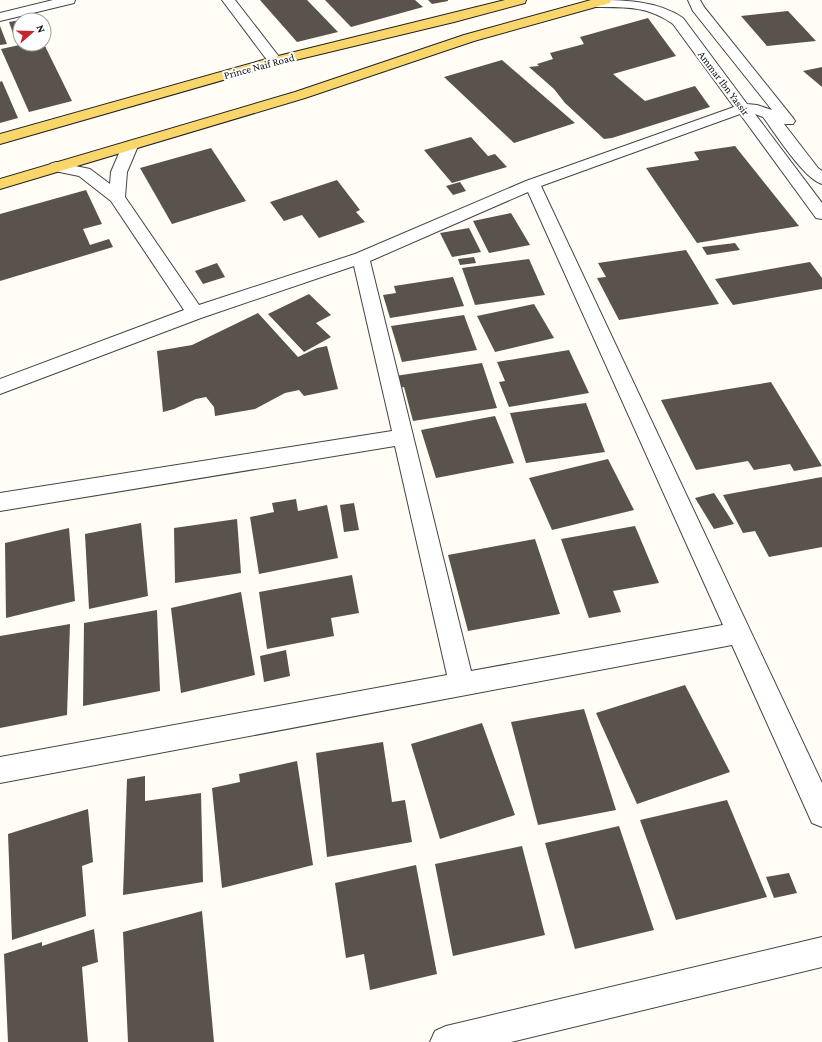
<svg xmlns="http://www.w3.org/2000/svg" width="822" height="1042" font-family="'Crimson Pro',serif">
	<rect width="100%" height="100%" fill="#fffdf5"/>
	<g fill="#5a524d">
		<path d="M260 0H307L338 32 297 42Z"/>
		<path d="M325 0H415L423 7 351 27Z"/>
		<path d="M428 0H448V1L432 4Z"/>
		<path d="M788 11 816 41 767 46 741 16Z"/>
		<path d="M648 18 676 56 613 74 645 101 695 86 710 107 612 138 604 139 565 103 554 89 529 67 539 66 537 64 553 59 550 53 584 44 580 37Z"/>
		<path d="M20 20V38L15 39 9 22Z"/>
		<path d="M0 26 7 44 0 45Z"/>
		<path d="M24 44H44L72 101 29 112 1 49Z"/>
		<path d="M502 60 575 123 514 143 444 77Z"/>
		<path d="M822 67V87L803 71Z"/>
		<path d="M2 81 18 118 0 123V82Z"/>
		<path d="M471 137 488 156 495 154 507 167 452 183 424 150Z"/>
		<path d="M735 146 799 226 697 243 646 168 699 160 694 152Z"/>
		<path d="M211 148 246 201 172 224 140 168Z"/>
		<path d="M337 180 360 210 356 212 365 222 319 238 302 215 284 221 270 202Z"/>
		<path d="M460 182 466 191 453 195 446 186Z"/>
		<path d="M86 190 102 224 83 229 90 245 109 239 113 247 0 281V214Z"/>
		<path d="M511 213 530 245 489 253 473 221Z"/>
		<path d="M469 228 481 252 452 257 440 233Z"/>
		<path d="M735 243 740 250 707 255 702 247Z"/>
		<path d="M686 250 719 304 619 320 597 278 606 277 598 263Z"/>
		<path d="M474 257 476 263 460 265 458 259Z"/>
		<path d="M529 259 545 295 475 305 462 268Z"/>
		<path d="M810 262 822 278V289L733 305 715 279Z"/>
		<path d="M217 263 225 277 203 284 195 271Z"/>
		<path d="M453 277 464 306 390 318 383 295 396 293 394 286Z"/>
		<path d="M309 294 331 315 316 323 331 337 304 352 268 314Z"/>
		<path d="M534 304 554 338 495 352 477 316Z"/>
		<path d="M258 313 298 357 317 348 327 346 338 389 304 396 299 390 285 393 255 409 215 416 214 407 206 397 196 399 174 409 163 412 157 351 192 345Z"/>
		<path d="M464 315 477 350 402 362 391 326Z"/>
		<path d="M569 350 589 393 509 407 499 382 505 381 497 362Z"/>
		<path d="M482 363 497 408 413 421 404 387 398 388 395 376Z"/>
		<path d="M771 382 822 466 794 471 790 464 754 470 748 461 696 470 661 400Z"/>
		<path d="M586 403 605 452 526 463 510 413Z"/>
		<path d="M495 416 514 463 436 478 421 430Z"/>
		<path d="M608 459 634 510 552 530 529 478Z"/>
		<path d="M822 477V547L769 557 755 531 743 533 723 495Z"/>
		<path d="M714 493 734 524 714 529 695 498Z"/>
		<path d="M296 499 298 511 327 505 338 558 259 574 250 517 274 512 272 503Z"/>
		<path d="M354 503 359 530 344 532 340 505Z"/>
		<path d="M237 519 241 573 175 583 174 528Z"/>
		<path d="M141 523 148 596 89 609 85 534Z"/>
		<path d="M635 526 659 583 613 591 621 612 589 618 561 539Z"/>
		<path d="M69 528 75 601 6 618 5 543Z"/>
		<path d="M535 539 560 614 468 631 448 555Z"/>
		<path d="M352 575 359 613 331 618 334 636 267 649 259 592Z"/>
		<path d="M241 592 255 675 181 693 171 608Z"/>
		<path d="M157 610 160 691 83 706 84 623Z"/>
		<path d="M70 624 67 715 0 728V636Z"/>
		<path d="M286 650 290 676 264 682 260 656Z"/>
		<path d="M685 685 730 772 637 804 596 713Z"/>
		<path d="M584 709 616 810 538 825 511 722Z"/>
		<path d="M482 723 515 815 440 839 411 744Z"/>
		<path d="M383 742 392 802 405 800 412 842 327 857 316 753Z"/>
		<path d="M297 761 313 865 222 888 212 788 240 782 239 774Z"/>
		<path d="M145 776V801L201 793 203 882 123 895 127 779Z"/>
		<path d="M727 800 767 897 676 920 640 820Z"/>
		<path d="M88 809 93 862 82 866 86 916 12 940 8 834Z"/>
		<path d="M619 826 654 930 575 949 545 843Z"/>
		<path d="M522 846 545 935 453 956 435 864Z"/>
		<path d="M416 865 437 974 370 990 364 954 346 958 335 883Z"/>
		<path d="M789 873 797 893 774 898 766 877Z"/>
		<path d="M202 911 214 1042H128L123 932Z"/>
		<path d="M94 929 98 962 82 967 88 1042H8L4 954 42 942V946Z"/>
	</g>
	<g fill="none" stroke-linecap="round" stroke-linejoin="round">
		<defs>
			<g id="minor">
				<path d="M53 0H75L74 3 0 21V13Z"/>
				<path d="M222 0H235L280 58 282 61 280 64 275 65 270 64Z"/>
				<path d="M591 0C623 0 656 0 683 18L747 104 757 105 772 110 693 11 688 0H700L704 7 793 118 795 121 793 124H784L818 168 822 171V184C804 179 775 133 763 117L755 114 822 203V219L816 218 740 114 541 186 822 783V827L812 823 732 645 0 783V757L447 675 395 446 0 511V493L392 431 354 266 201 318 0 394V379L184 310 111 201 79 176 50 170 48 167 50 164 56 162 90 169 110 184 111 172 122 146 125 143 130 141 135 143 138 146 127 172 125 197 199 305 355 254 526 181 734 107 673 24C648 6 626 7 596 7L591 6 590 3ZM528 192 723 625 471 671 370 261Z"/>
				<path d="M822 937V967L511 1042H430L435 1031 446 1026Z"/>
			</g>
			<g id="major">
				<path d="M505 0H526L525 3 454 22 279 64 0 144V134L270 58Z"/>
				<path d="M591 0H611L610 3 474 41 305 98 0 189V179L295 92 464 35Z"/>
			</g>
		</defs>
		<use href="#minor" stroke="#444" stroke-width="2"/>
		<use href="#major" stroke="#222" stroke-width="2"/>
		<use href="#minor" fill="#fff" fill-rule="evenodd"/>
		<use href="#major" fill="#f9d66b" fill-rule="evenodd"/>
	</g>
	<g text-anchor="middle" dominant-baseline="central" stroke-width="4" stroke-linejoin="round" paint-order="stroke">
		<g font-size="11" fill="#111" stroke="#fff">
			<text transform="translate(259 66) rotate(-15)">Prince Naif Road</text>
			<text transform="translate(724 83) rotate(53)">Ammar Ibn Yassir</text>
		</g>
	</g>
	<g transform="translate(32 32) rotate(70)"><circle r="19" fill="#ffffff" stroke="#a0a0a0"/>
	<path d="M0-3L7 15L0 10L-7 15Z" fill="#c4262e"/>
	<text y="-6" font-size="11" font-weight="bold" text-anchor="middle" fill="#111111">N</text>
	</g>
</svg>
